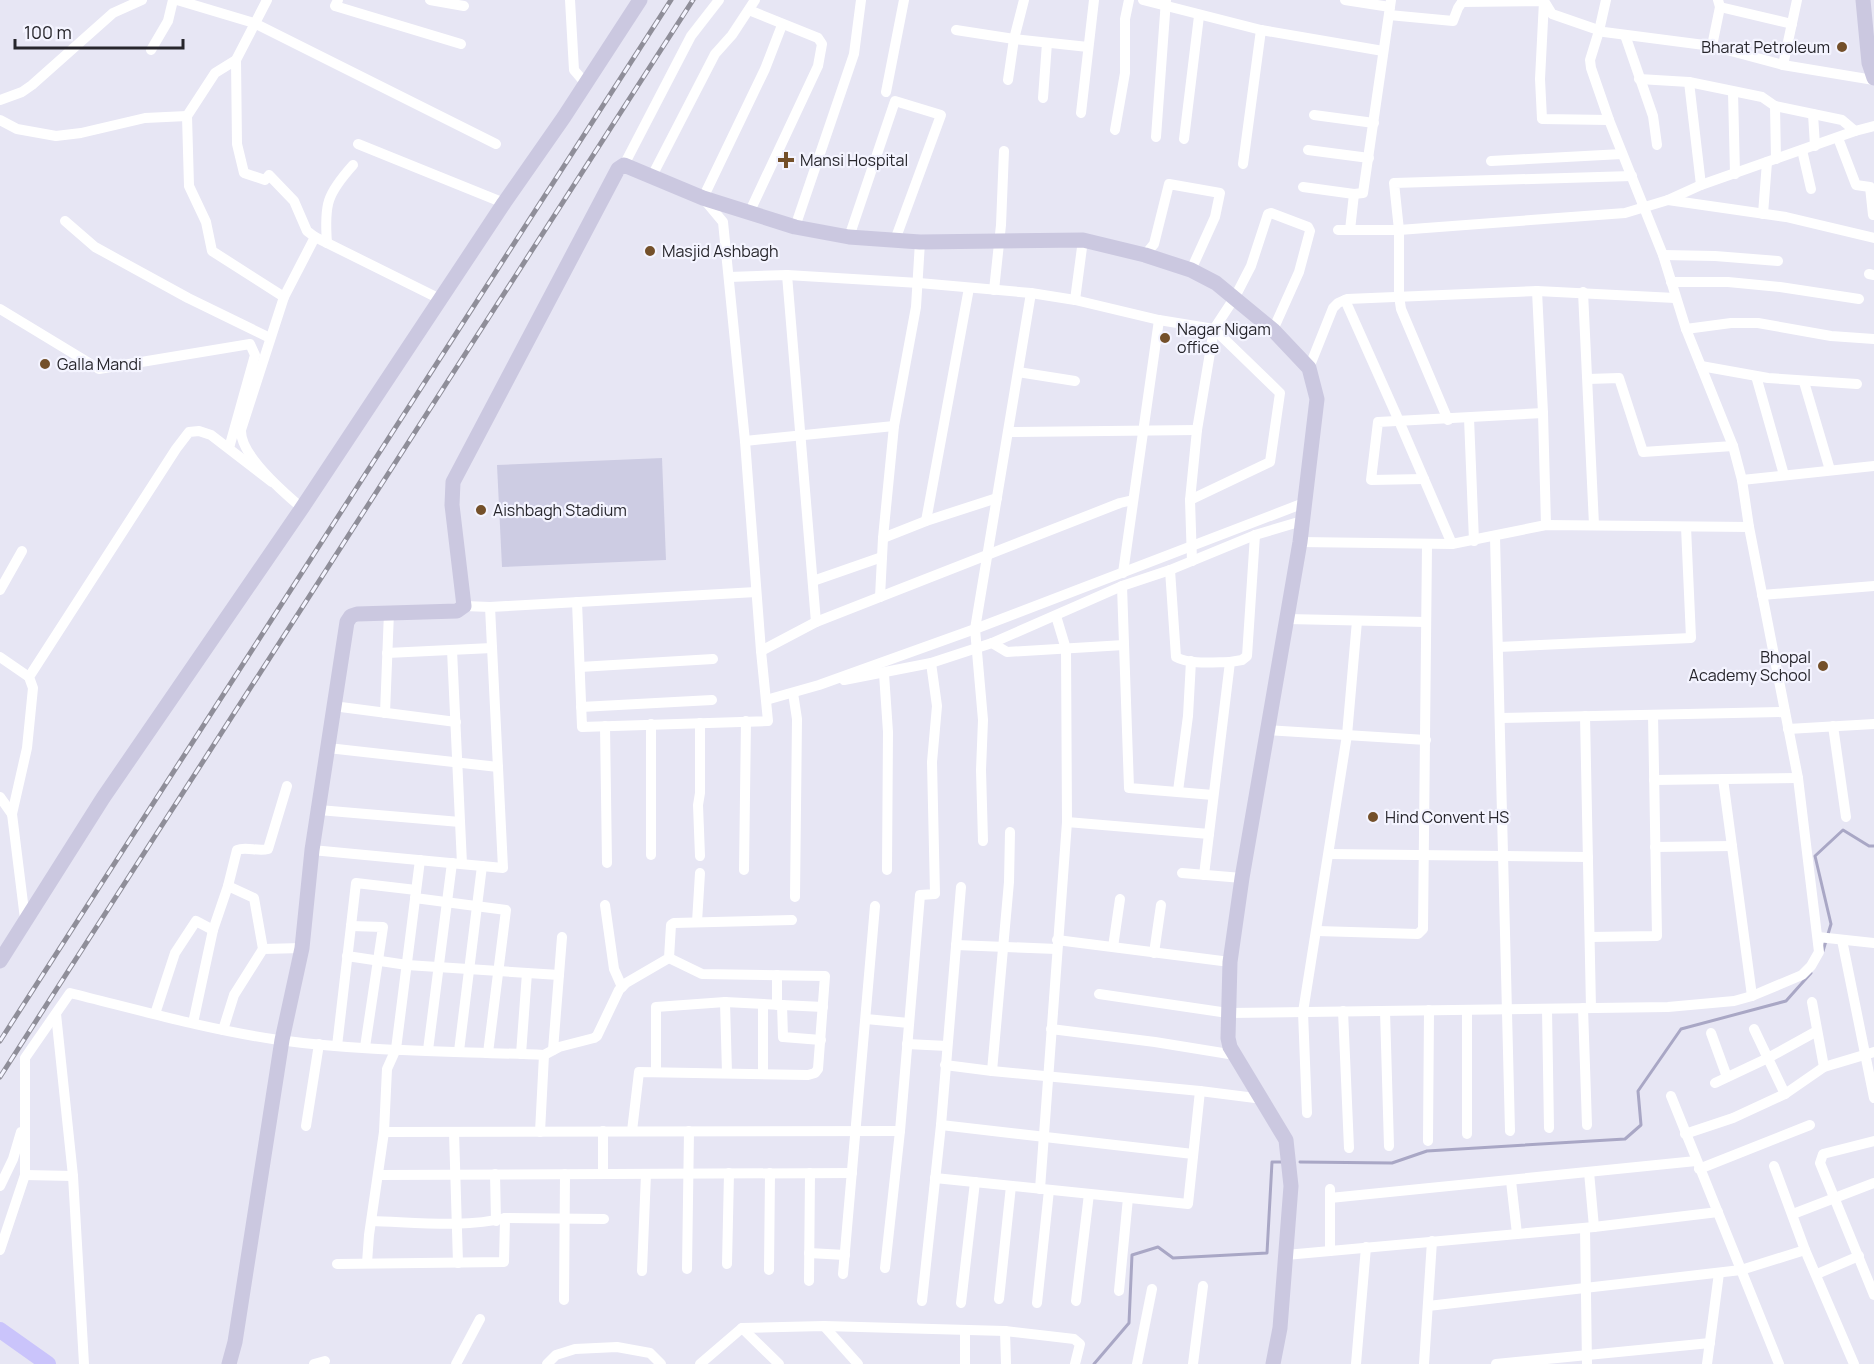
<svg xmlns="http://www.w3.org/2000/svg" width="1874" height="1364" font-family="Manrope,sans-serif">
	<rect width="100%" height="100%" fill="#e7e6f4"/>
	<path fill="#cdcce3" d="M662 458 666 560 502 567 497 465Z"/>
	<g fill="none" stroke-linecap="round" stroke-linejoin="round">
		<g stroke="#a9a7c5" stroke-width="3">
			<path d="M1823 951 1831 924 1815 856 1843 830 1869 846H1874"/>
			<path d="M1300 1162 1392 1163 1427 1151 1625 1139 1641 1125 1638 1091 1681 1029 1786 1001 1811 973"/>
			<path d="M1094 1364 1129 1323 1132 1255 1158 1247 1173 1258 1267 1253 1272 1162H1283"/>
		</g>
		<g stroke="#fff" stroke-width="10">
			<path d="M177 0 254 23 496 144"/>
			<path d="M267 0 236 60 215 73 187 116 189 186 206 222 212 251 284 297"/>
			<path d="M338 0 335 6 461 44"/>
			<path d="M430 0 464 6"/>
			<path d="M570 0 574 70 586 84"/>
			<path d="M1143 0 1261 30 1383 51"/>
			<path d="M1345 0 1390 7"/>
			<path d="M1544 1 1540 79 1542 119 1609 120"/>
			<path d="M1720 7 1792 24"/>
			<path d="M749 10 818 38 822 44 818 66 750 211"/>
			<path d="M1389 15 1453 21 1458 8 1462 2 1544 1 1552 14 1604 32 1712 46 1783 65 1874 80"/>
			<path d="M956 30 1014 39 1088 47"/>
			<path d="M1625 35 1653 116 1657 145"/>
			<path d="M1712 46 1720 7 1718 0"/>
			<path d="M151 50 168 21 173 0"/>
			<path d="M236 60 237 144 244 173 265 180 269 175 294 201 307 231 315 237 442 300"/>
			<path d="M1783 65 1797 0"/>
			<path d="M1639 79 1689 82 1762 97 1775 106 1842 120 1855 131"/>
			<path d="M1008 80 1014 39 1024 0"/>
			<path d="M1689 82 1701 185"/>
			<path d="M886 92 904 0"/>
			<path d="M1733 92 1735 174"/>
			<path d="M1043 98 1047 43"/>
			<path d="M0 100 22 92 32 85 113 13 142 0"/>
			<path d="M1775 106 1776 159"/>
			<path d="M1081 113 1094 0"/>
			<path d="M1813 114 1815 146"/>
			<path d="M1314 115 1374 123"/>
			<path d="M0 120 17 129 56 136 81 133 145 118 187 116"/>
			<path d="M1115 130 1125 73V19L1129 0"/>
			<path d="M1156 137 1166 0"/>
			<path d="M1838 138 1856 185 1870 187 1873 215"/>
			<path d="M1184 139 1199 16"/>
			<path d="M358 144 504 203"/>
			<path d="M1308 150 1369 158"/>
			<path d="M1802 150 1811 189"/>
			<path d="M1491 161 1622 154"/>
			<path d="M1243 164 1261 30"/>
			<path d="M624 165 691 36 719 0"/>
			<path d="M652 176 715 54 732 35 755 0"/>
			<path d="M1303 187 1354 194 1363 193 1391 0"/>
			<path d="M1668 200 1786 217 1874 238"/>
			<path d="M1763 214 1767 162"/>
			<path d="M65 221 95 247 188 298 270 338"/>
			<path d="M795 227 854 54 861 0"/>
			<path d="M1338 230H1399L1625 213 1668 200 1701 185 1855 131 1874 126"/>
			<path d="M1350 230 1354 194"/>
			<path d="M849 237 895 101 941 115 895 240"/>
			<path d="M327 243C324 204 327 194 353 165"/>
			<path d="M1145 255 1154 244 1169 184 1220 193 1215 217 1191 270"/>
			<path d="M1663 255 1715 256 1778 261"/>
			<path d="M1869 274 1874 275"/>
			<path d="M787 275 816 622"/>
			<path d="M729 277 787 275 919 283 1031 293 1075 300 1159 320 1214 329 1280 393 1270 462 1190 500"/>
			<path d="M1671 282H1728L1780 287 1859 299"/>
			<path d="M994 290 1001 225 1004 151"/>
			<path d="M1537 291 1543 413 1546 525"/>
			<path d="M1583 292 1594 525"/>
			<path d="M1075 300 1083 240"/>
			<path d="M1345 300 1399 421 1452 544"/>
			<path d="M0 309 99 369 250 344 255 355 229 448"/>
			<path d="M1686 329 1731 323H1758L1831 336 1874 339"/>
			<path d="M1701 366 1768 378 1857 384"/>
			<path d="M1309 368 1333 308 1338 303 1347 299 1537 291 1675 298"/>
			<path d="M1018 372 1075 381"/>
			<path d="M1756 376 1784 475"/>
			<path d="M1588 379 1619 378 1643 452 1733 446"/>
			<path d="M1804 382 1830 470"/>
			<path d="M1469 418 1474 541"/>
			<path d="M1448 420 1401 309 1399 296V230L1394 183 1632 176"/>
			<path d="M1008 432 1197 430"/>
			<path d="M745 441 894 426"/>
			<path d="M1424 479 1371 480 1378 422 1543 413"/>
			<path d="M1742 480 1874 466"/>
			<path d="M302 508C283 492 240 455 241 430L284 297 315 237"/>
			<path d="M926 521 969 288"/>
			<path d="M1495 537 1510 1131"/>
			<path d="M883 538 926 521 997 498"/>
			<path d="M1300 542 1452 544 1546 525 1749 527"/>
			<path d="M1192 561 1190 500 1197 430 1214 329 1235 297 1251 266 1268 214 1271 213 1308 227 1310 231 1299 272 1273 330"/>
			<path d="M1170 570 1176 657C1190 665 1215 662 1230 662"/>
			<path d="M1123 573 1159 320"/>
			<path d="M813 581 882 557"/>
			<path d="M1122 586 1129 788 1213 795"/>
			<path d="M0 590 22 551"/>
			<path d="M1762 595 1874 586"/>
			<path d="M880 597 883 538 894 426 916 307 920 242"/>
			<path d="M577 602 582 727 768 721 761 651 745 441 723 222 703 198 765 69 782 25"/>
			<path d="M464 606 490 607 756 592"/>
			<path d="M1287 619 1426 622"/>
			<path d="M992 643 1007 652 1124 645"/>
			<path d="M1498 647 1691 638 1686 527"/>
			<path d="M452 650 462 864"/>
			<path d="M761 651 816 622 1120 503 1133 500"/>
			<path d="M387 653 492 648"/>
			<path d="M0 657 29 677"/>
			<path d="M580 667 713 659"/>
			<path d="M884 674 888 732 887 870"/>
			<path d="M844 680 931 663 992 643 1122 586 1170 570 1255 535 1302 521"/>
			<path d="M793 693 797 719 795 897"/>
			<path d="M766 700 819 685 975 629 1304 503"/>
			<path d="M333 706 456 722"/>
			<path d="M581 707 712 700"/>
			<path d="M385 713 389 612"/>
			<path d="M1585 716 1591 1008"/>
			<path d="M1500 718 1785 712"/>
			<path d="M605 726 607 863"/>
			<path d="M1833 726 1846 817"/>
			<path d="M1788 729 1874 724"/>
			<path d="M1267 730 1426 740"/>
			<path d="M328 748 498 767"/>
			<path d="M1723 779 1752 996"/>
			<path d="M1654 780 1798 778"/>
			<path d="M1178 791 1188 716 1191 661"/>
			<path d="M0 797 12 814"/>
			<path d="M319 810 460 822"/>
			<path d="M1067 822 1209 834 1230 662 1242 660 1247 656 1255 535"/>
			<path d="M983 841 981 770 983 720 975 629 1031 293"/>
			<path d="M1655 847 1732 846"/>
			<path d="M312 850 503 868 490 607"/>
			<path d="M1329 854 1588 857"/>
			<path d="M651 855V724"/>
			<path d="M700 856 698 805 700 793V723"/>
			<path d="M744 870 746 721"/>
			<path d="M1182 873 1242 878"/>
			<path d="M1204 875 1209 834"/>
			<path d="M415 898 506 910 488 1053"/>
			<path d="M605 905 614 969 622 987"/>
			<path d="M25 919 12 814 27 748 33 688 29 677 176 449 189 432 199 431 211 435 272 482"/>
			<path d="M697 922 700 873"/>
			<path d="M351 926 383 927 365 1047"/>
			<path d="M1317 931 1418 934 1423 929 1427 545"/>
			<path d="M1590 937 1657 936 1653 715"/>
			<path d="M1818 937 1874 943"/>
			<path d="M1057 940 1230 962"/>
			<path d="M1842 940 1874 1098"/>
			<path d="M956 945 1057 949"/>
			<path d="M1113 947 1120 899"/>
			<path d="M263 949 302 948"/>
			<path d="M1154 953 1161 905"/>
			<path d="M347 956 407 965 559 975"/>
			<path d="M777 975V1005"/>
			<path d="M1099 994 1228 1013 1668 1007 1734 1001 1752 996 1802 975 1811 966 1819 952 1798 778 1749 527 1742 480 1733 446 1686 329 1663 255 1609 120 1591 68 1590 60 1599 31 1606 0"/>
			<path d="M725 1002 727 1073"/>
			<path d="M1812 1002 1824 1067"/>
			<path d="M763 1004V1074"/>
			<path d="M782 1005 783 1037 821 1040"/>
			<path d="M1583 1008 1587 1125"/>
			<path d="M1547 1009 1549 1128"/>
			<path d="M1467 1010V1134"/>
			<path d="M1343 1011 1349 1148"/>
			<path d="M1385 1011 1389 1146"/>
			<path d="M56 1014 73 1176 84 1364"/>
			<path d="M155 1014 175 953 196 921 213 930"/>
			<path d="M866 1019 909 1023"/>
			<path d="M193 1023 213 930 228 886 237 850C246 846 258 852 268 849L287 786"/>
			<path d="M1051 1029 1155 1042 1235 1055"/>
			<path d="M1754 1029 1785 1094"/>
			<path d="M223 1030 234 995 263 949 254 898 228 886"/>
			<path d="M1711 1033 1727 1077"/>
			<path d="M907 1044 947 1046"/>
			<path d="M337 1046 356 883 416 890"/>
			<path d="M428 1050 452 863"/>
			<path d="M553 1050 562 937"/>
			<path d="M459 1051 482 866"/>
			<path d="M521 1054 527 973"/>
			<path d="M544 1055 559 1047 594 1038 597 1036 619 990 626 983 669 958 671 925 674 923 792 920"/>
			<path d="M945 1065 992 1071 1200 1091 1263 1099"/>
			<path d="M992 1071 1009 882 1010 832"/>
			<path d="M656 1072V1007L725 1002 823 1007"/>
			<path d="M1715 1083 1768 1058 1817 1031"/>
			<path d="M1671 1096 1779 1364"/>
			<path d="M1307 1113 1303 1012 1347 735 1357 621"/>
			<path d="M941 1125 1193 1154"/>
			<path d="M306 1126 319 1044"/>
			<path d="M603 1131V1174"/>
			<path d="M632 1131 639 1072 808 1075 815 1073 818 1069 825 976 702 974 669 958"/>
			<path d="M384 1132 900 1131"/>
			<path d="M454 1132 458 1263"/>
			<path d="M1685 1134 1733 1118 1785 1094 1824 1067 1874 1052"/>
			<path d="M1428 1141 1429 1010"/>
			<path d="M1874 1141 1823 1154 1820 1163 1874 1295"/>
			<path d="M1774 1166 1805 1250 1854 1364"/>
			<path d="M1699 1169 1810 1125"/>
			<path d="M1589 1172 1594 1227"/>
			<path d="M495 1174 496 1221"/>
			<path d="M25 1175 73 1176"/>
			<path d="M378 1175 852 1173"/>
			<path d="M935 1178 1188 1204 1200 1091"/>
			<path d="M1511 1181 1517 1234"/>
			<path d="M0 1186 13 1159 21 1132"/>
			<path d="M1040 1189 1067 822 1066 649 1056 616"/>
			<path d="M1330 1189V1251"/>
			<path d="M1330 1198 1696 1161"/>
			<path d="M1793 1214 1874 1183"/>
			<path d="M372 1221C412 1222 467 1228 505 1218L604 1219"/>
			<path d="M1585 1228 1587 1364"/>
			<path d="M0 1250 25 1175V1058L70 993C139 1010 209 1030 279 1040 366 1052 456 1051 544 1055L540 1132"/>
			<path d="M809 1253 845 1255"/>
			<path d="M1286 1255 1594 1227 1718 1212"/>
			<path d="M367 1263 369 1235 384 1132 387 1069 396 1049 420 860"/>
			<path d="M337 1264 504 1262 505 1218"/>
			<path d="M727 1264 729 1173"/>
			<path d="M885 1268 900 1131 920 895 935 894 932 762 937 706 931 663"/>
			<path d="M687 1269 689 1131"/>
			<path d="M769 1270 770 1173"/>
			<path d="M642 1271 646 1174"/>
			<path d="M843 1274 875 906"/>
			<path d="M1817 1274 1859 1256"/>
			<path d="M809 1281 810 1173"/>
			<path d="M1119 1291 1128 1198"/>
			<path d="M999 1299 1011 1186"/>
			<path d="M564 1300 565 1174"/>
			<path d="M922 1301 941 1125 961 887"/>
			<path d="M1076 1301 1089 1194"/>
			<path d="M961 1303 975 1182"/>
			<path d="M1037 1303 1049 1190"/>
			<path d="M1428 1306 1741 1270 1805 1250"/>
			<path d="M824 1326 858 1364"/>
			<path d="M742 1328 779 1364"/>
			<path d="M965 1330V1364"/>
			<path d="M1005 1331 1006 1364"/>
			<path d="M314 1364 325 1361"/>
			<path d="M456 1364 480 1319"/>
			<path d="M547 1364 556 1355 575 1349 617 1347 650 1353 661 1364"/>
			<path d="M700 1364 742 1328 824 1326 1005 1331 1074 1339 1080 1344 1075 1364"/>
			<path d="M1137 1364 1152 1289"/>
			<path d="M1193 1364 1203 1286"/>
			<path d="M1356 1364 1366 1247"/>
			<path d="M1424 1364 1432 1241"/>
			<path d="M1496 1364 1710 1343"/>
			<path d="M1707 1364 1719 1273"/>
		</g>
		<g stroke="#cbc8e0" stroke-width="15">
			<path d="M1863 0 1869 63 1874 78"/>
			<path d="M0 961 103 798 302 508 504 203 564 117 640 0"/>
			<path d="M229 1364 235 1342 282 1040 302 948 312 850 347 622 351 616 357 614 457 611 464 606 452 505 453 482 618 169 624 165 703 198 795 227 849 237 920 242 1083 240 1145 255 1191 270 1216 283 1273 330 1309 368 1317 399 1300 542 1242 878 1230 962 1228 1038 1230 1047 1286 1140 1291 1186 1280 1328 1273 1364"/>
		</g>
		<path stroke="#cac4fb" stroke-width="16" d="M0 1330 48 1364"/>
		<defs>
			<g id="rail">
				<path d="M0 1041 671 0"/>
				<path d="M0 1077 693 0"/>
			</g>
		</defs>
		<use href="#rail" stroke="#8f8e99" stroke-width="5"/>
		<use href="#rail" stroke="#f4f4ff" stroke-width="3" stroke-dasharray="9" stroke-linecap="butt"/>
	</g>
	<g fill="#74502a" stroke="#f4f4ff" stroke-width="2">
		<circle cx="1842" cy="47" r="6"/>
		<path d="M783 151h6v6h6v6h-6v6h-6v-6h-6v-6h6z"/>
		<circle cx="650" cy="251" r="6"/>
		<circle cx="1165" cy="338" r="6"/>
		<circle cx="45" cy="364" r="6"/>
		<circle cx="481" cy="510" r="6"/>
		<circle cx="1823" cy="666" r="6"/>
		<circle cx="1373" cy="817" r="6"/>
	</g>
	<g text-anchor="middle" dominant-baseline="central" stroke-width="4.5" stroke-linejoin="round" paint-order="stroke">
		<g font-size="16" fill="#27262c" stroke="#f4f4ff" text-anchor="start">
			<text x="1830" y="47" text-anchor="end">Bharat Petroleum</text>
			<text x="800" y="160">Mansi Hospital</text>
			<text x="662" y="251">Masjid Ashbagh</text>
			<text x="1177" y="329">Nagar Nigam<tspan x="1177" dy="18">office</tspan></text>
			<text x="57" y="364">Galla Mandi</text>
			<text x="493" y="510">Aishbagh Stadium</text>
			<text x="1811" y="657" text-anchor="end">Bhopal<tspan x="1811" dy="18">Academy School</tspan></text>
			<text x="1385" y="817">Hind Convent HS</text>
		</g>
	</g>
	<path d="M15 39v9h168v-9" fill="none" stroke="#27262c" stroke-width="3"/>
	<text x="24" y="39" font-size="18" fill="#27262c" stroke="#f4f4ff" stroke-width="4.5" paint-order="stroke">100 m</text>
</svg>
